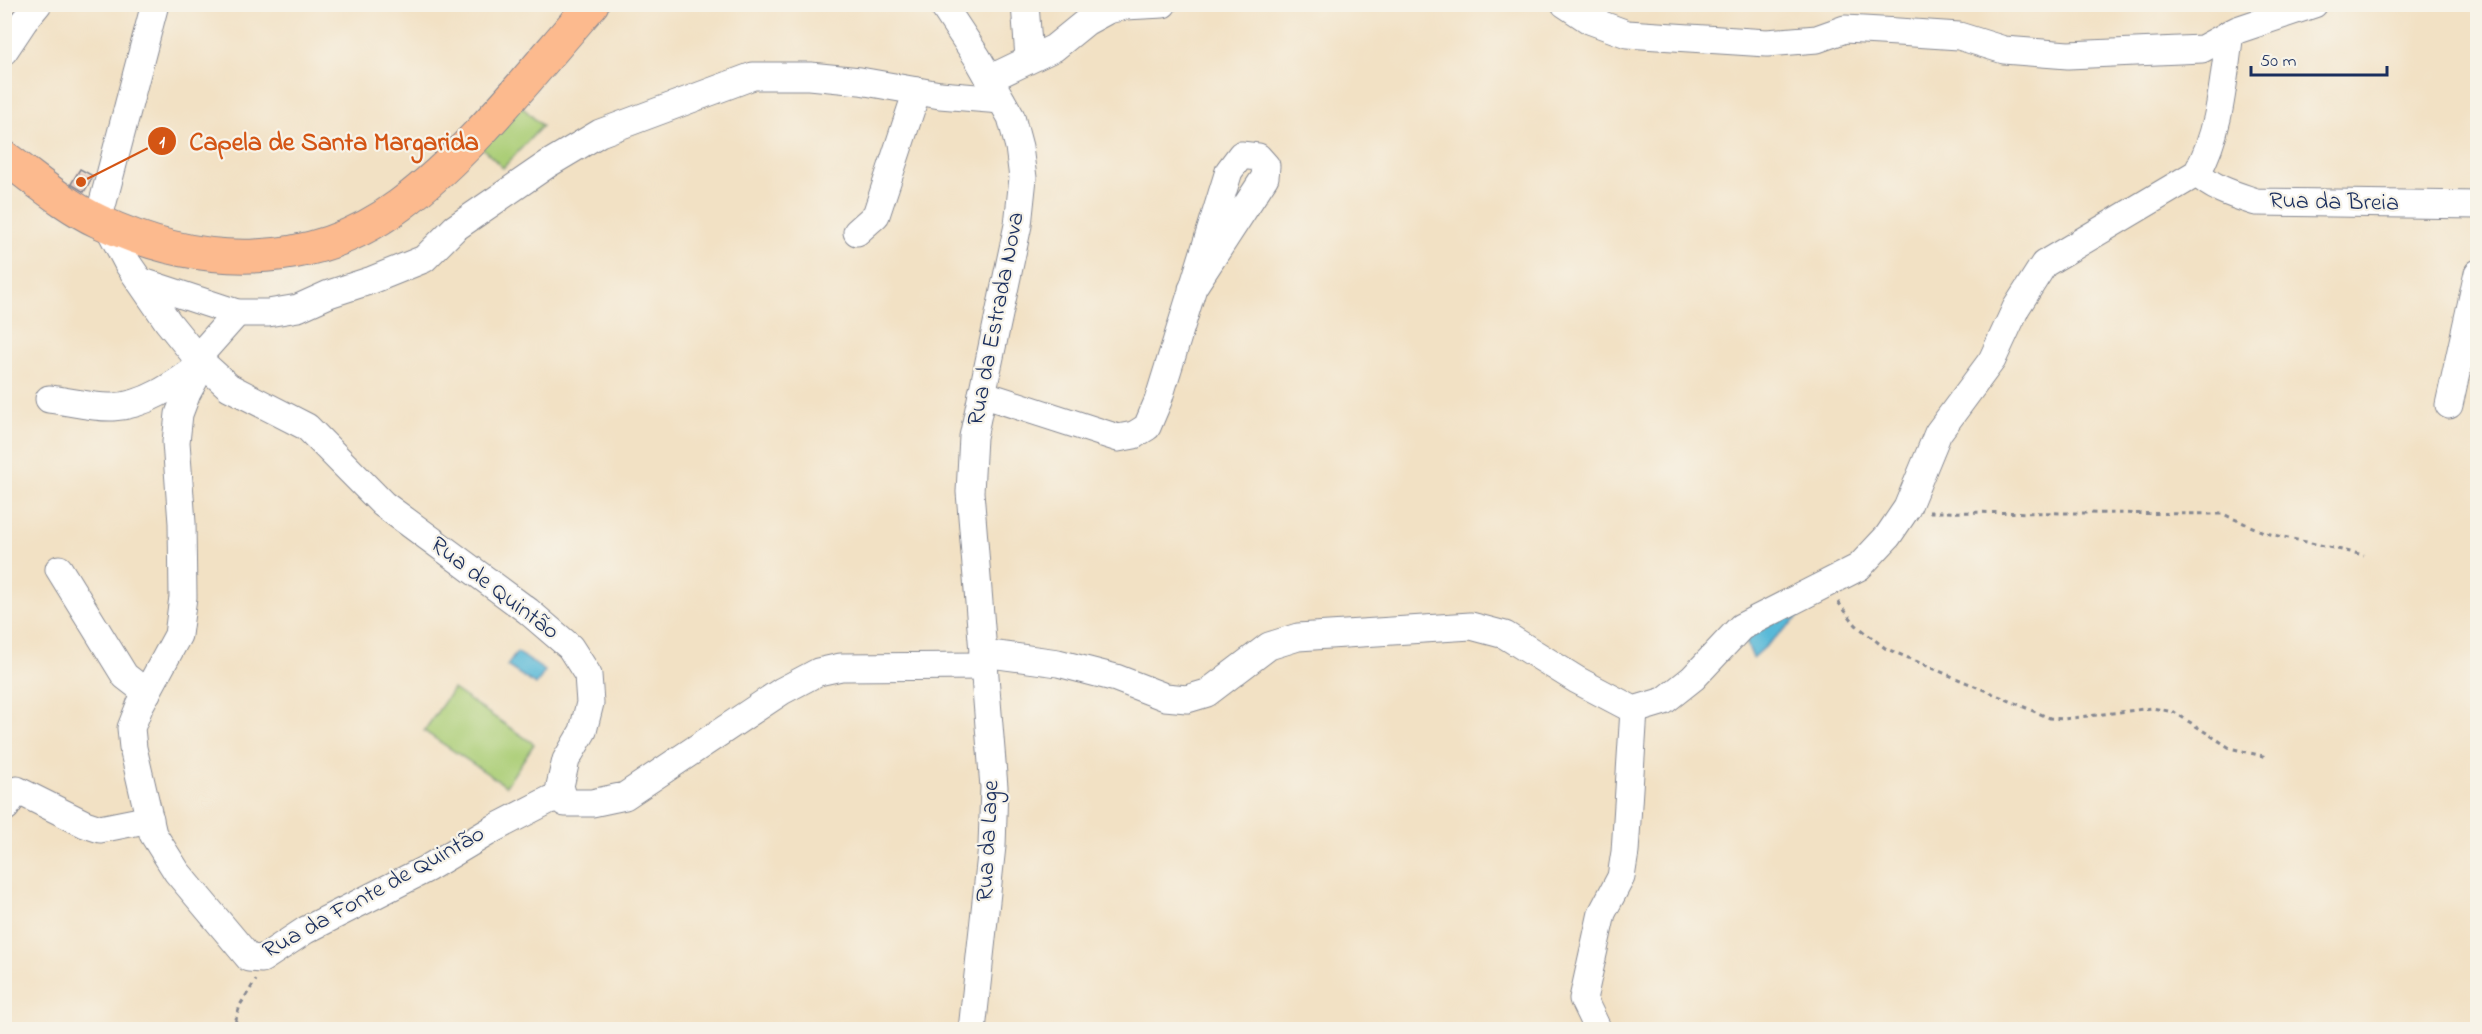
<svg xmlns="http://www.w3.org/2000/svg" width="2482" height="1034" font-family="'Indie Flower',sans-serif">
	<rect width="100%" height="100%" fill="#f7f3e8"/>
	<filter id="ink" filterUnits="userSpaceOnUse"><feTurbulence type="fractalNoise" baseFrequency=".0167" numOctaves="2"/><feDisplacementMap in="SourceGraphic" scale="12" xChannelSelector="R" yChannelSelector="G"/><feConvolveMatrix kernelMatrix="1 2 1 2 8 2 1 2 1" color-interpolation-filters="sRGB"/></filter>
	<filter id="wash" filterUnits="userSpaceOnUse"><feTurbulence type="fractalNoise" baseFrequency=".008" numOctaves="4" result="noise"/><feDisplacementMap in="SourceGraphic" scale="24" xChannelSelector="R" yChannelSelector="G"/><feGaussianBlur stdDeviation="1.35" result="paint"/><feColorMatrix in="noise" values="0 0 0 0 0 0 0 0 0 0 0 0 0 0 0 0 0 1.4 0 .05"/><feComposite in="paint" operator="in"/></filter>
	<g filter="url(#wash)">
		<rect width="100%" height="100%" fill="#f2e1c4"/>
		<g fill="#abce77" stroke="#637e6a" stroke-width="1.5">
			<path d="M518 103 542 126 503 168 479 145Z"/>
			<path d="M453 689 534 744 506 786 424 731Z"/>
		</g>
		<g fill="#59b9d8" stroke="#3a749b" stroke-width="1.5">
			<path d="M1814 603 1753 658 1743 634Z"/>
			<path d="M517 652 545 671 536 685 507 666Z"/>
		</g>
		<g id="blocks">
			<path fill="#ce9992" d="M80 169 93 176 84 192 71 184Z"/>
		</g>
	</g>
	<g filter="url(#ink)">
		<use href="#blocks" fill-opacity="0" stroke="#868891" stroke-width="1.5"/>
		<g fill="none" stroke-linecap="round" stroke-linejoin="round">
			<defs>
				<g id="minor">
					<path d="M942 4 977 57 1011 117 1019 147 1023 178 1018 225 973 437 970 492 994 787 992 846 972 1030"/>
					<path d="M1025 4 1029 58"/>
					<path d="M1565 4 1589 20 1627 34 1767 43 1817 39 1845 29 1898 32 1959 36 2004 50 2068 55 2202 49 2237 30 2314 4"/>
					<path d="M4 51 24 21 38 4"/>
					<path d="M989 79 1054 48 1086 22 1108 10 1125 6 1163 4"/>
					<path d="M2197 173C2213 189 2235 195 2256 202L2478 205"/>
					<path d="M98 221 155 4"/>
					<path d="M107 224 128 264 168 322 197 358 229 387 307 427 383 504 528 611 570 647 588 675 590 703 583 731 566 760 560 786 565 803H592L625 796 782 691 818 672 841 667 984 666"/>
					<path d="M857 232 876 215 917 91"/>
					<path d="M140 281 237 313H268L298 308 329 294 372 280 424 259 455 228 548 164 600 133 753 76H810L860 81 940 95 1001 100"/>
					<path d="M197 358 237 313"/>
					<path d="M203 364 187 393 179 414 176 442 182 523 183 597 178 635 140 705 131 728 133 748 153 834 177 872 249 958 262 959 306 930 428 868 495 828 549 800 563 797"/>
					<path d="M982 394 1118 438 1134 435 1147 427 1158 401 1229 171 1241 155 1258 157 1266 166 1265 177 1192 289"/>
					<path d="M49 399C69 401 93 408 113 407 145 406 175 384 200 366"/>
					<path d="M2449 405 2478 273"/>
					<path d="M59 569 125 676 147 693"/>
					<path d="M983 653 1058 663 1116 678 1165 697 1187 699 1207 693 1269 646 1298 637 1471 626 1505 635 1577 680 1634 710 1664 701 1693 678 1741 627 1859 567 1888 536 1907 508 1938 433 1992 360 2016 308 2044 264 2197 173C2221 130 2223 81 2230 33"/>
					<path d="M6 807 17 790 85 824 100 829 150 819"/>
					<path d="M1598 1030 1583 999 1602 913 1621 877 1625 852 1634 710"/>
				</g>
				<path id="major" d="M4 157C35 179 64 205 98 221 197 268 309 273 400 205 471 152 533 71 592 4"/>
			</defs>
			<use href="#minor" stroke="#868891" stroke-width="29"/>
			<use href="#major" stroke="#868891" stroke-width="35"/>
			<g stroke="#868891" stroke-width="3" stroke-dasharray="4.5 4.5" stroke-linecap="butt">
				<path d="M1929 512 2223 514 2266 533 2364 555"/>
				<path d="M1838 602 1856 625 1885 648 2050 718 2064 719 2152 708 2174 712 2230 748 2267 757"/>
				<path d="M233 1030 240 1005 256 980"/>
			</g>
			<use href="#minor" stroke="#fff" stroke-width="27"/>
			<use href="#major" stroke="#fcba8e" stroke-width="33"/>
		</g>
	</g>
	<g text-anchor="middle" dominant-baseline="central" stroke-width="4.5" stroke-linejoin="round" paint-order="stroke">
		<g font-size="24" fill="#1b2f5e" stroke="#f7f3e8">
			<text transform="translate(2334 203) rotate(1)">Rua da Breia</text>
			<text transform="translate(997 319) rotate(-79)">Rua da Estrada Nova</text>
			<text transform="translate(494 589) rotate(37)">Rua de Quintão</text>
			<text transform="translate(989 841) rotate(-87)">Rua da Lage</text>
			<text transform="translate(374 893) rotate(-29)">Rua da Fonte de Quintão</text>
		</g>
	</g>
	<path fill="none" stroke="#d45514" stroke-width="2" d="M81 182L162 141"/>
	<g fill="#d45514" stroke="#f7f3e8" stroke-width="2">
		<circle cx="81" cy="182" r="6"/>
		<circle cx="162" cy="141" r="15"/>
	</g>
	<g font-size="18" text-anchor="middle" font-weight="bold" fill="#fff">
		<text x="162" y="147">1</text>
	</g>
	<g font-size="26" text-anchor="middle" font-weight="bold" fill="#d45514" stroke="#f7f3e8" stroke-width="4.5" stroke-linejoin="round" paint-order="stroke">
		<text x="334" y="150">Capela de Santa Margarida</text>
	</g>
	<rect width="2482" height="1034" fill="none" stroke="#f7f3e8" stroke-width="24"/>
	<path d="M2251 66v9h136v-9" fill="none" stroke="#1b2f5e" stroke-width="3"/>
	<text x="2260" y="66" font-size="18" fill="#1b2f5e" stroke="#f7f3e8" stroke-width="4.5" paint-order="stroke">50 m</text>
</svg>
